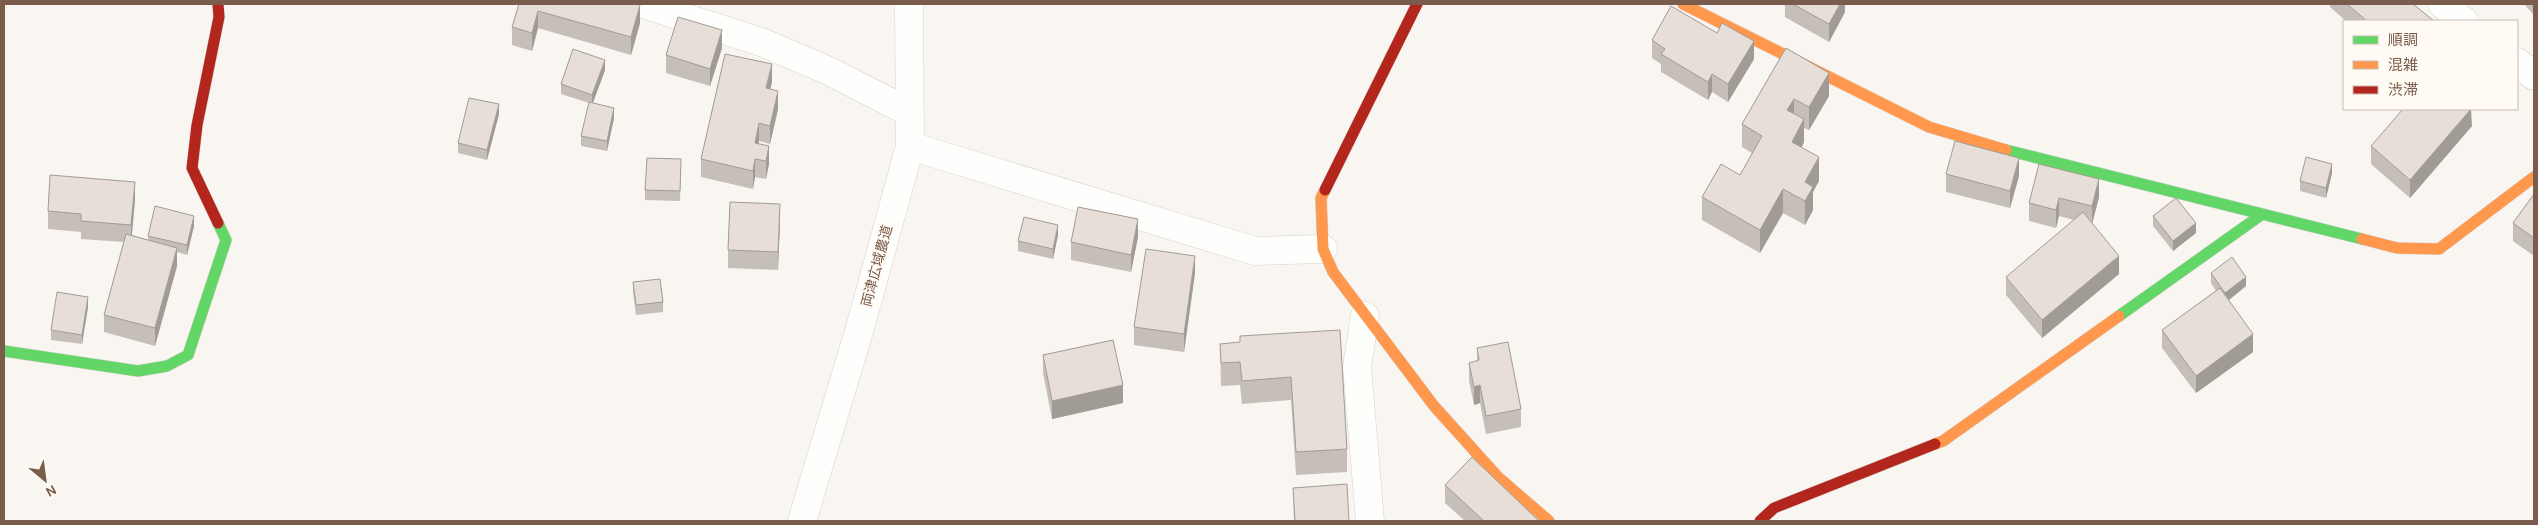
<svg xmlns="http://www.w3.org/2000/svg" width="2538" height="525" font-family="Karla,'Noto Sans JP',sans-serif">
	<rect width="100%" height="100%" fill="#f9f5f0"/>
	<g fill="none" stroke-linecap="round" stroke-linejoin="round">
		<defs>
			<g id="street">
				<path d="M643 4 764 43 829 71 909 112"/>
				<path d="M2442 4 2464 21"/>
				<path d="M2517 62 2534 76"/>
				<path d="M910 146 1255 251 1323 249"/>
				<path d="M1365 316 1357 367 1370 521"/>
				<path d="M802 521 860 328 910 146 909 4"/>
			</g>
			<g id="fast">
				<path d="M2006 150 2362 239"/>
				<path d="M2119 316 2261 215"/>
				<path d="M4 351 138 371 167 366 188 355 226 240 218 223"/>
			</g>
			<g id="slow">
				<path d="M1683 4 1929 127 2006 150"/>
				<path d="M1325 190 1321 198 1323 249 1333 272 1434 406 1498 477 1549 521"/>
				<path d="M2362 239 2397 248 2439 249 2534 177"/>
				<path d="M1935 444 1943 441 2119 316"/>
			</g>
			<g id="jam">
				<path d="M218 4 219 17 197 125 192 168 218 223"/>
				<path d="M1325 190 1417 4"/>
				<path d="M1760 521 1774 508 1935 444"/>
			</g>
		</defs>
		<use href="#street" stroke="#d7d1cb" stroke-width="29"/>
		<use href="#fast" stroke="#d9d2cb" stroke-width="12"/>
		<use href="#slow" stroke="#d9d2cb" stroke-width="12"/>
		<use href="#jam" stroke="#d9d2cb" stroke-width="12"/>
		<use href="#street" stroke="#fefefd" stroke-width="28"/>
		<use href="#fast" stroke="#63d668" stroke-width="11"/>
		<use href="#slow" stroke="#ff974d" stroke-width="11"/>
		<use href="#jam" stroke="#b3261e" stroke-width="11"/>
	</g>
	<g fill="#c6bfb9">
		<path d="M519 4 640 23 631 55 538 28 532 51 512 45V27Z"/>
		<path d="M1785 4H1845V12L1829 42 1785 17Z"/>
		<path d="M2330 4H2413L2434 21H2346L2330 7Z"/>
		<path d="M2524 4H2534V15Z"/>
		<path d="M1652 40 1754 59 1728 102 1712 92 1708 100 1661 72V64L1652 58Z"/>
		<path d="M722 48 710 86 666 73V55Z"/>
		<path d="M1786 48 1829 96 1809 130 1804 128V142L1802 147 1819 181 1813 192V210L1805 225 1783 213 1760 253 1702 220V197L1740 175 1752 153 1742 147V124Z"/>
		<path d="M605 70 593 103 614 118 607 151 581 146V136L589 103 561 94V84Z"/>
		<path d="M772 82 770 89 778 109 770 144 759 141V144L769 164 766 179 755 177 753 189 701 177V159Z"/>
		<path d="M499 114 487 160 458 153V143Z"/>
		<path d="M2472 126 2410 198 2371 164V146Z"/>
		<path d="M2039 164 2099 197 2092 224 2119 274 2042 338 2006 295V277L2074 220 2059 216 2056 228 2029 221V203Z"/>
		<path d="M681 169 680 201 645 200V190Z"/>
		<path d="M2332 173 2326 198 2300 191V181Z"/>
		<path d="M1946 174 2019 176 2010 208 1946 192Z"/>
		<path d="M2534 194V256L2513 241V223Z"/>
		<path d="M135 200 132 235 148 240V236L194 226 187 255 177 252V266L155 346 104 332V315L124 242 81 239V232L48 229V211Z"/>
		<path d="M2153 216 2196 233 2173 251 2153 226Z"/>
		<path d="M780 221 778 270 728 268V250Z"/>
		<path d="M1058 235 1053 259 1018 251V241Z"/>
		<path d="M1138 237 1131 272 1071 260V242Z"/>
		<path d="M1195 273 1184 352 1134 345V327Z"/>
		<path d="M2211 273 2246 286 2229 300 2253 352 2196 393 2162 348V330L2216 291 2211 283Z"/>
		<path d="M633 282 663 302V312L636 315 633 292Z"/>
		<path d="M88 307 82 344 51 340V330Z"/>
		<path d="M1340 330 1347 449V472L1296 475 1291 400 1242 404 1240 385 1221 386 1220 344 1240 342Z"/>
		<path d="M1477 348 1521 409V427L1486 434 1480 403 1474 405 1469 381V363L1477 361Z"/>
		<path d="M1043 355 1123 403 1052 419 1043 373Z"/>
		<path d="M1445 485 1539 521H1465L1445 503Z"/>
		<path d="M1293 488 1349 521H1294Z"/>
	</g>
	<g fill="#a19b96">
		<path d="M1840 4H1845V12L1829 42V24Z"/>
		<path d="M640 5V23L631 55V37Z"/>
		<path d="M538 11V28L532 51V33Z"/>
		<path d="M722 30V48L710 86V69Z"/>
		<path d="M1754 41V59L1728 102V84Z"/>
		<path d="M605 60V70L592 105V95Z"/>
		<path d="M772 64V82L766 106V88Z"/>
		<path d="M1829 73V96L1809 130V107Z"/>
		<path d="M1712 74V92L1708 100V82Z"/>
		<path d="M778 91V109L770 144V126Z"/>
		<path d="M1794 99V122L1787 110Z"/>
		<path d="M499 104V114L487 160V150Z"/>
		<path d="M614 108V118L607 151V141Z"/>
		<path d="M2471 109 2472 126 2410 198V180Z"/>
		<path d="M1804 119V142L1792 165V142Z"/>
		<path d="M759 123V141L755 161V143Z"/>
		<path d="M769 146V164L766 179V161Z"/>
		<path d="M1819 157V181L1813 192V210L1805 225V182Z"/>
		<path d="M2019 158V176L2010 208V191Z"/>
		<path d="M755 159V177L753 189V171Z"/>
		<path d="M2332 164V173L2326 198V188Z"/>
		<path d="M2099 179V197L2092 224V206Z"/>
		<path d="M135 182V200L131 243V225Z"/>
		<path d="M1783 189V213L1760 253V230Z"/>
		<path d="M2059 198V216L2056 228V210Z"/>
		<path d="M780 204V221L778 270V252Z"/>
		<path d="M194 216V226L187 255V245Z"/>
		<path d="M1138 219V237L1131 272V255Z"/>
		<path d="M2196 223V233L2173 251V241Z"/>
		<path d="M1058 225V235L1053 259V249Z"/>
		<path d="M177 248V266L155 346V328Z"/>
		<path d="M1195 256V273L1184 352V334Z"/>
		<path d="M2119 256V274L2042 338V320Z"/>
		<path d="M2246 277V286L2225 303V293Z"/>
		<path d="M88 297V307L82 344V335Z"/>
		<path d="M2253 334V352L2196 393V376Z"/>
		<path d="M1123 385V403L1052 419V401Z"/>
		<path d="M1480 385V403L1474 405V387Z"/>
	</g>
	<g fill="#e6ded7" stroke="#a19b96">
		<path d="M519 4H634L640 5 631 37 538 11 532 33 512 27Z"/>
		<path d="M1793 4H1840L1829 24Z"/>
		<path d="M2347 4H2413L2434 21H2367Z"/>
		<path d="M1671 6 1717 33 1722 23 1754 41 1728 84 1712 74 1708 82 1661 54 1665 49 1652 40Z"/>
		<path d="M678 17 722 30 710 69 666 55Z"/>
		<path d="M1786 48 1829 73 1809 107 1794 99 1787 110 1804 119 1792 142 1819 157 1805 182 1813 187 1805 201 1783 189 1760 230 1702 197 1721 164 1740 175 1762 136 1742 124Z"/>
		<path d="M573 49 605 60 592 95 561 84Z"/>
		<path d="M725 54 772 64 766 88 778 91 770 126 759 123 755 143 769 146 766 161 755 159 753 171 701 159Z"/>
		<path d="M469 98 499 104 487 150 458 143Z"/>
		<path d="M589 102 614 108 607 141 581 136Z"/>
		<path d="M2403 109H2471L2410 180 2371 146Z"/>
		<path d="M1955 141 2019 158 2010 191 1946 174Z"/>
		<path d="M2306 157 2332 164 2326 188 2300 181Z"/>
		<path d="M647 158 681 159 680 191 645 190Z"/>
		<path d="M2039 164 2099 179 2092 206 2059 198 2056 210 2029 203Z"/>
		<path d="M50 175 135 182 131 225 81 221V214L48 211Z"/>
		<path d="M2534 194V238L2513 223Z"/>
		<path d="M2176 198 2196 223 2173 241 2153 216Z"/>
		<path d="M730 202 780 204 778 252 728 250Z"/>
		<path d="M155 206 194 216 187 245 148 236Z"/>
		<path d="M1078 207 1138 219 1131 255 1071 242Z"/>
		<path d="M2083 212 2119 256 2042 320 2006 277Z"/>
		<path d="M1024 217 1058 225 1053 249 1018 241Z"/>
		<path d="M126 234 177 248 155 328 104 315Z"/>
		<path d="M1146 249 1195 256 1184 334 1134 327Z"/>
		<path d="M2232 257 2246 277 2225 293 2211 273Z"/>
		<path d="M660 279 663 302 636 305 633 282Z"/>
		<path d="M2220 288 2253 334 2196 376 2162 330Z"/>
		<path d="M57 292 88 297 82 335 51 330Z"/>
		<path d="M1340 330 1347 449 1296 452 1291 377 1242 381 1240 362 1221 363 1220 344 1240 342V336Z"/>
		<path d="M1113 340 1123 385 1052 401 1043 355Z"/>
		<path d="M1508 342 1521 409 1486 416 1480 385 1474 387 1469 363 1479 360 1477 348Z"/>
		<path d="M1472 457 1539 521H1484L1445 485Z"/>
		<path d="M1347 484 1349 521H1295L1293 488Z"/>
	</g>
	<g text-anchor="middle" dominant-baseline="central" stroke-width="4" stroke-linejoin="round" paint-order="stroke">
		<g font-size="14" fill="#7a5c4d" stroke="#fffaf3">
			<text transform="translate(877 266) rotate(-75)">両津広域農道</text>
		</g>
	</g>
	<rect width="2538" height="525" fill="none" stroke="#7a5c4d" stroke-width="10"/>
	<rect x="2343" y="20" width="175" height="90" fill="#fffaf3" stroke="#cabbb1"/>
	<rect x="2353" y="36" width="25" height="8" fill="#63d668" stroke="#cabbb1"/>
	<text x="2388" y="45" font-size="15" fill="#7a5c4d">順調</text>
	<rect x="2353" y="61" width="25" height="8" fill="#ff974d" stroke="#cabbb1"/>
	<text x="2388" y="70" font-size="15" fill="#7a5c4d">混雑</text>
	<rect x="2353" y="86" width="25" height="8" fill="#b3261e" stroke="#cabbb1"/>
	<text x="2388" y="95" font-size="15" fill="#7a5c4d">渋滞</text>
	<g transform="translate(45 480) rotate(151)" stroke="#fffaf3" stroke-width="4" paint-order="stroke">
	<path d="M0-4L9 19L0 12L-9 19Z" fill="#7a5c4d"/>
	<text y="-8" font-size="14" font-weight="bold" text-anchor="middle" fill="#7a5c4d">N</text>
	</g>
</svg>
